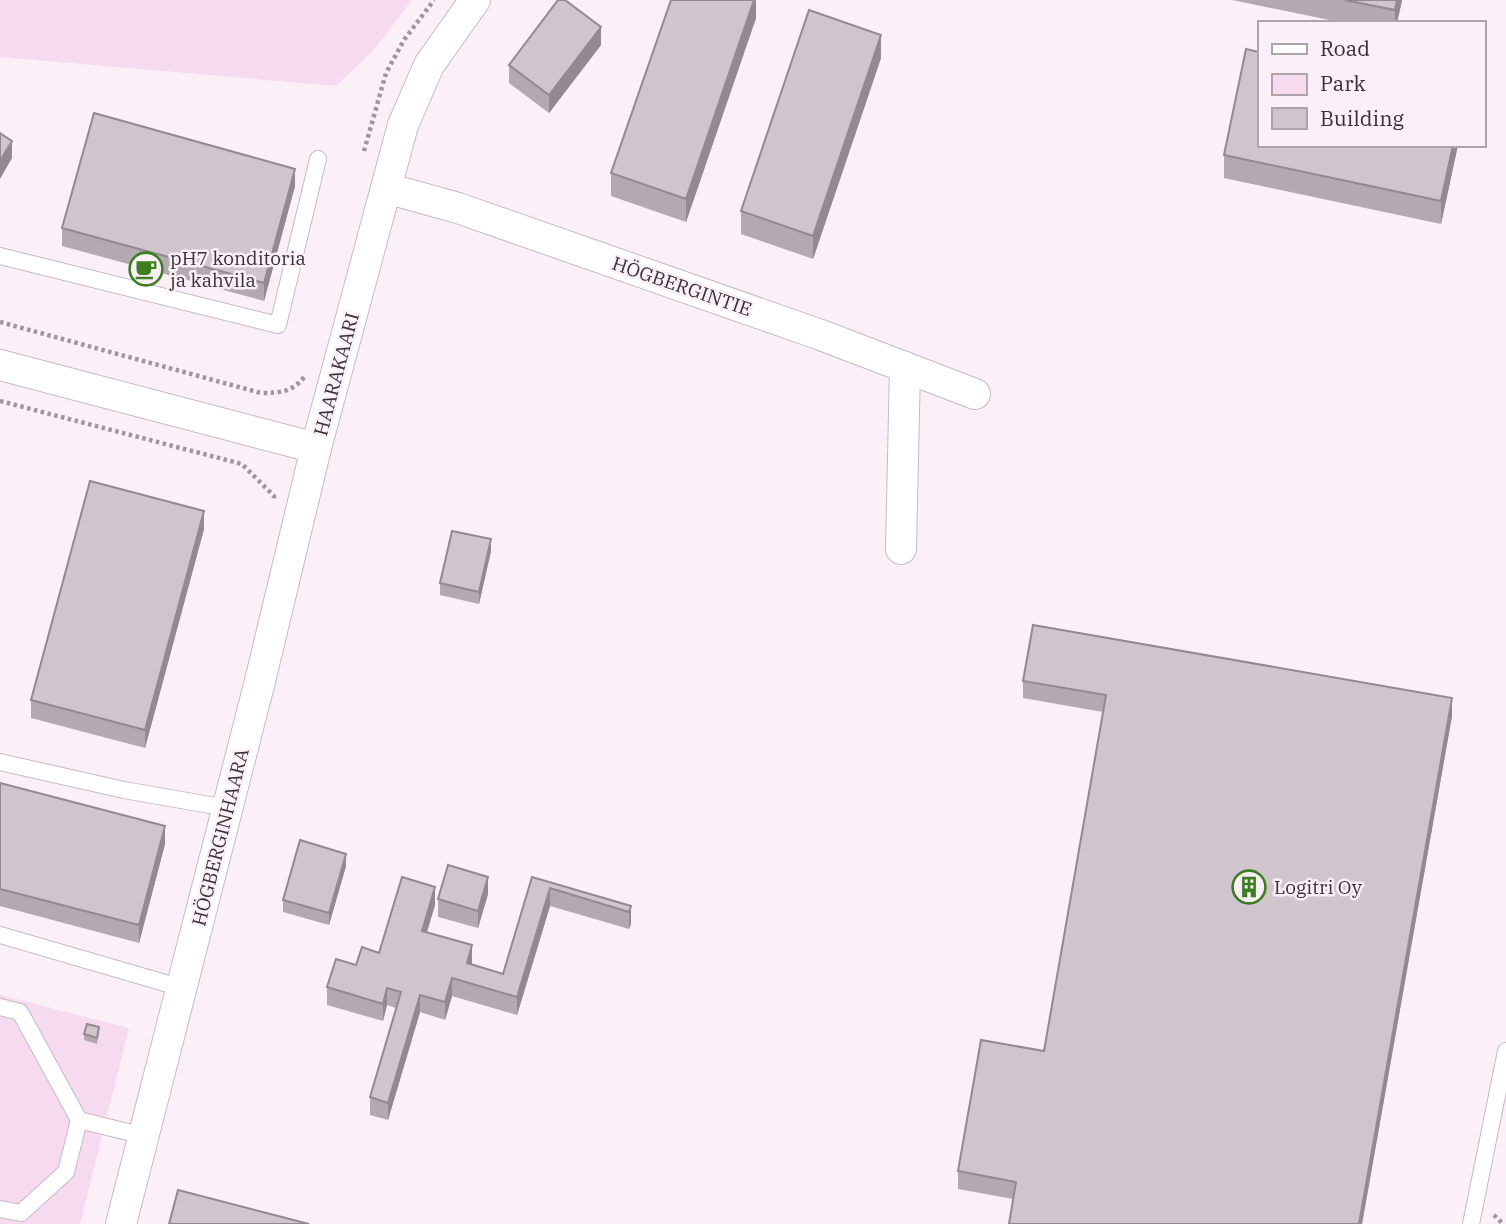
<svg xmlns="http://www.w3.org/2000/svg" width="1506" height="1224" font-family="'IBM Plex Serif',serif">
	<rect width="100%" height="100%" fill="#fbeff8"/>
	<g fill="#f6daef">
		<path d="M0 0H412L373 51 336 86 0 57Z"/>
		<path d="M0 995 129 1028 80 1224H0Z"/>
	</g>
	<g fill="none" stroke-linecap="round" stroke-linejoin="round">
		<defs>
			<g id="lane">
				<path d="M0 256 278 325 318 159"/>
				<path d="M0 762 124 790 227 808"/>
				<path d="M0 935 182 988"/>
				<path d="M0 1007 20 1012 79 1120 66 1172 21 1213 0 1209"/>
				<path d="M79 1120 144 1136"/>
				<path d="M1471 1224 1506 1051"/>
			</g>
			<g id="street">
				<path d="M386 188 458 208 821 335 975 394"/>
				<path d="M0 365 316 448 403 125 429 65 475 0"/>
				<path d="M901 549 905 367"/>
				<path d="M121 1224 260 681 316 448"/>
			</g>
		</defs>
		<use href="#lane" stroke="#c6bbc3" stroke-width="18"/>
		<use href="#street" stroke="#c6bbc3" stroke-width="32"/>
		<g stroke="#9f969c" stroke-width="4.5" stroke-dasharray="3.5 3.5" stroke-linecap="butt">
			<path d="M364 151 386 73 404 40 434 0"/>
			<path d="M0 322 261 393C280 393 293 392 305 376"/>
			<path d="M0 401 242 464 274 496V501"/>
			<path d="M1494 1215 1503 1224"/>
		</g>
		<use href="#lane" stroke="#fff" stroke-width="16"/>
		<use href="#street" stroke="#fff" stroke-width="30"/>
	</g>
	<g fill="#b4a9b0">
		<path d="M756 0V18L686 222 611 196V173Z"/>
		<path d="M1232 0H1402L1397 23H1344Z"/>
		<path d="M601 45 549 113 509 83V65Z"/>
		<path d="M881 58 813 259 741 234V211Z"/>
		<path d="M1458 145 1441 224 1224 178V155Z"/>
		<path d="M295 186 264 301 62 246V228Z"/>
		<path d="M204 529 145 748 31 718V700Z"/>
		<path d="M491 551 479 604 440 595V583Z"/>
		<path d="M1023 681 1452 716 1362 1224H1009L1013 1199 958 1189V1171L1044 1051 1103 712 1023 698Z"/>
		<path d="M0 783 165 844 139 943 0 906Z"/>
		<path d="M346 866 329 925 283 912V900Z"/>
		<path d="M532 877 631 906V924L629 929 550 906 517 1015 452 996 445 1020 420 1012 388 1120 370 1115V1097L396 1008 387 1005 383 1021 327 1005V987L356 965 379 953 435 905 427 932 472 963V965L503 974Z"/>
		<path d="M488 894 478 928 438 917V899Z"/>
		<path d="M99 1033 97 1044 84 1040V1034Z"/>
	</g>
	<g fill="#928a90">
		<path d="M754 0H756V18L686 222V199Z"/>
		<path d="M1397 0H1402L1397 23H1395V10Z"/>
		<path d="M601 27V45L549 113V95Z"/>
		<path d="M881 35V58L813 259V236Z"/>
		<path d="M12 141V158L0 179V161Z"/>
		<path d="M1453 145H1458L1441 224V201Z"/>
		<path d="M295 169V186L264 301V283Z"/>
		<path d="M204 511V529L145 748V730Z"/>
		<path d="M491 539V551L479 604V592Z"/>
		<path d="M1452 698V716L1362 1224H1359Z"/>
		<path d="M165 826V844L139 943V925Z"/>
		<path d="M346 854V866L329 925V913Z"/>
		<path d="M488 877V894L478 928V911Z"/>
		<path d="M435 887V905L422 948V931Z"/>
		<path d="M550 888V906L517 1015V997Z"/>
		<path d="M631 906V924L629 929V912Z"/>
		<path d="M472 945V963L467 981V963Z"/>
		<path d="M452 978V996L445 1020V1002Z"/>
		<path d="M387 988V1005L383 1021V1004Z"/>
		<path d="M420 995V1012L388 1120V1103Z"/>
	</g>
	<g fill="#d1c5cd" stroke="#928a90" stroke-width="2">
		<path d="M558 0H565L601 27 549 95 509 65Z"/>
		<path d="M671 0H754L686 199 611 173Z"/>
		<path d="M1345 0H1397L1395 10Z"/>
		<path d="M809 10 881 35 813 236 741 211Z"/>
		<path d="M1246 49 1259 52V145H1453L1441 201 1224 155Z"/>
		<path d="M94 113 295 169 264 283 62 228Z"/>
		<path d="M0 133 12 141 0 161Z"/>
		<path d="M90 481 204 511 145 730 31 700Z"/>
		<path d="M452 531 491 539 479 592 440 583Z"/>
		<path d="M1033 625 1452 698 1359 1224H1009L1016 1182 958 1171 981 1040 1044 1051 1106 695 1023 681Z"/>
		<path d="M0 783 165 826 139 925 0 889Z"/>
		<path d="M300 840 346 854 329 913 283 900Z"/>
		<path d="M448 865 488 877 478 911 438 899Z"/>
		<path d="M402 877 435 887 422 931 472 945 467 963 503 974 532 877 631 906 629 912 550 888 517 997 452 978 445 1002 420 995 388 1103 370 1097 401 992 387 988 383 1004 327 987 336 959 356 965 362 947 379 953Z"/>
		<path d="M87 1024 99 1027 97 1038 84 1034Z"/>
		<path d="M178 1190 309 1224H169Z"/>
	</g>
	<defs>
		<symbol id="cafe-ring" viewBox="-11 -11 22 22"><circle r="9.5" fill="#fbeff8" stroke="#3d7f20" stroke-width="1.5"/><path d="M-5.5-4.5H6V0H3Q3 3.5 0 3.5H-2.5Q-5.5 3.5-5.5 0ZM3-3.2v2h1.7v-2ZM-6 4.5H4V6H-6Z" fill="#3d7f20"/></symbol>
		<symbol id="building-ring" viewBox="-11 -11 22 22"><circle r="9.5" fill="#fbeff8" stroke="#3d7f20" stroke-width="1.5"/><path d="M-4-6H4V6H1V3H-1V6H-4ZM-2.5-4.3h1.7v1.8h-1.7ZM.8-4.3h1.7v1.8H.8ZM-2.5-1h1.7V.8h-1.7ZM.8-1h1.7V.8H.8Z" fill="#3d7f20"/></symbol>
	</defs>
	<g fill-rule="evenodd">
		<use href="#cafe-ring" x="127" y="250" width="38" height="38"/>
		<use href="#building-ring" x="1230" y="868" width="38" height="38"/>
	</g>
	<g text-anchor="middle" dominant-baseline="central" stroke-width="5" stroke-linejoin="round" paint-order="stroke">
		<g font-size="19" fill="#373235" stroke="#fbeff8" text-anchor="start">
			<text x="170" y="258">pH7 konditoria<tspan x="170" dy="22">ja kahvila</tspan></text>
			<text x="1274" y="887">Logitri Oy</text>
		</g>
		<g font-size="19" fill="#373235" stroke="#fbeff8">
			<text transform="translate(682 286) rotate(19)">HÖGBERGINTIE</text>
			<text transform="translate(336 374) rotate(-75)">HAARAKAARI</text>
			<text transform="translate(220 837) rotate(-76)">HÖGBERGINHAARA</text>
		</g>
	</g>
	<rect x="1258" y="21" width="228" height="126" fill="#fbeff8" stroke="#ada3aa" stroke-width="2"/>
	<rect x="1272" y="44" width="35" height="10" fill="#ffffff" stroke="#ada3aa" stroke-width="2"/>
	<text x="1320" y="56" font-size="21" fill="#373235">Road</text>
	<rect x="1272" y="74" width="35" height="21" fill="#f6daef" stroke="#ada3aa" stroke-width="2"/>
	<text x="1320" y="91" font-size="21" fill="#373235">Park</text>
	<rect x="1272" y="108" width="35" height="21" fill="#d1c5cd" stroke="#ada3aa" stroke-width="2"/>
	<text x="1320" y="126" font-size="21" fill="#373235">Building</text>
</svg>
